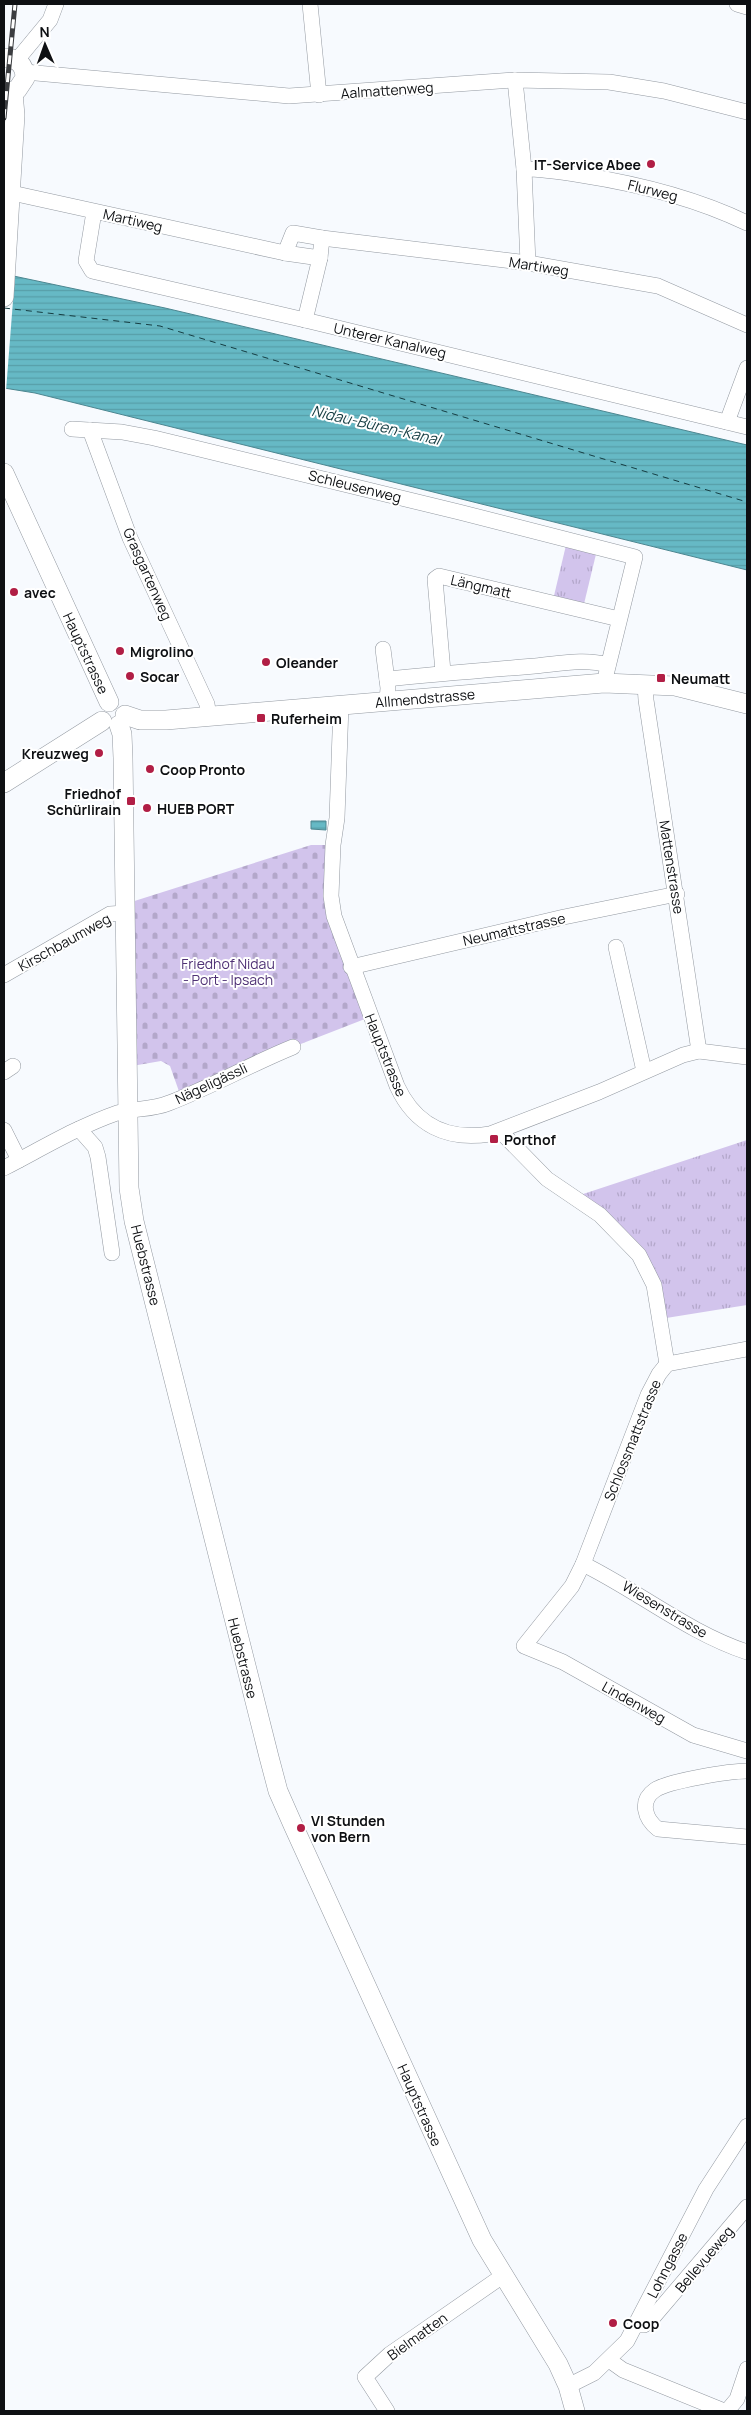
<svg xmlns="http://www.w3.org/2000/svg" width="751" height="2415" font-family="Manrope,sans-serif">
	<defs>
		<pattern id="grass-tufts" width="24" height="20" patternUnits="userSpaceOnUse" patternTransform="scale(1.25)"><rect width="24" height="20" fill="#d2c4ec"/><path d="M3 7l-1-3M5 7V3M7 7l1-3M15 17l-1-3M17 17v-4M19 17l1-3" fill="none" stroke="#b3a7ca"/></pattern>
		<pattern id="cemetery-stones" width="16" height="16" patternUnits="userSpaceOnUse" patternTransform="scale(1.25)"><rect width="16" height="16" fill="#d2c4ec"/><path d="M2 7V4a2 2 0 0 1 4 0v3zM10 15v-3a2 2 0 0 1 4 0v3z" fill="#b3a7ca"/></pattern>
		<pattern id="water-rules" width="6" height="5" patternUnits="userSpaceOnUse" patternTransform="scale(1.25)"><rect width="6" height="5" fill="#66b9c5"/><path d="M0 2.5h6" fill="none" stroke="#579ea8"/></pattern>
	</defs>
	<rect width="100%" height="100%" fill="#f7fafe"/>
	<g fill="url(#grass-tufts)">
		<path d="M567 541 597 550 583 608 553 600Z"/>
		<path d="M747 1140V1305L660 1319 639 1255 574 1197Z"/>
	</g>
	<path fill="url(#cemetery-stones)" d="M311 845H333L331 896 370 1017 293 1047 181 1097 170 1066 161 1061 132 1066 125 904Z"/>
	<g fill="url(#water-rules)" stroke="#4c8690">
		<path d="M4 274 165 308 747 445V570L35 393 4 388Z"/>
		<path d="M311 821H326V830L311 829Z"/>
	</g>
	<path fill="#f7fafe" d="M4 272 15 275 6 391 4 390Z"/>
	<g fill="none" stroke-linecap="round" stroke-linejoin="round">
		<path stroke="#153d42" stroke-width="1" stroke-dasharray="6 5" stroke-linecap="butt" d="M4 308 160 326 747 502"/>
		<defs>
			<g id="minor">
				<path d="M310 4 319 95"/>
				<path d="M737 4 747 7"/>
				<path d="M17 60 50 20 56 4"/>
				<path d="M25 72 289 96 515 80 609 82 664 91 747 112"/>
				<path d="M515 80 524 169 528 263"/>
				<path d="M524 169C543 169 562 172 581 175 639 184 695 198 747 223"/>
				<path d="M12 193 285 253 320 258 322 238"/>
				<path d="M94 212 86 261 92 271 305 320 747 427"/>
				<path d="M285 253 293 233 322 238 528 263 658 286 747 325"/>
				<path d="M305 320 320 258"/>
				<path d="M727 422 747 368"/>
				<path d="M72 429 122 432 154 438 459 512 635 557 604 683"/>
				<path d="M90 430 130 538 207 704 209 717"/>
				<path d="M383 649 388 688 387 701"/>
				<path d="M443 672 435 579 439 576 619 619"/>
				<path d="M387 679C437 674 486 670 535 666 558 664 585 658 608 665"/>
				<path d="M645 684 646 700 699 1051"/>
				<path d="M341 705 337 818 333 845 331 896 334 916 397 1086C415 1125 447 1141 490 1134L599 1092 683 1055 699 1051 747 1057"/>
				<path d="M616 947 644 1071"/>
				<path d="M351 967 564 917 677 894"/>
				<path d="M4 975 110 914 125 913"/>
				<path d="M4 1072 13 1066"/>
				<path d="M79 1129 95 1147 98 1157 112 1253"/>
				<path d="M4 1130 19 1160"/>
				<path d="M500 1131 547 1179 600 1215 639 1255 654 1285 667 1364"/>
				<path d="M4 1168C41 1149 77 1127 117 1113 134 1108 152 1110 169 1103 211 1087 251 1064 293 1047"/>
				<path d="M667 1364 659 1374 648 1395 583 1564 572 1586 524 1646 563 1662 693 1735 747 1751"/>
				<path d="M667 1364 747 1349"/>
				<path d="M583 1564C638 1591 689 1633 747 1652"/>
				<path d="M747 1771C730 1771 668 1781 655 1790 639 1801 645 1819 658 1829L747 1837"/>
				<path d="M636 2325H644L650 2321 747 2207"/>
				<path d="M609 2360 623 2370 724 2411"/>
				<path d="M568 2386 594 2373 627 2341 706 2189 747 2126"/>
				<path d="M387 2411 365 2377 390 2354 504 2275"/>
				<path d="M727 2411 737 2399 747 2369"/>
			</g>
			<g id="major">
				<path d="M4 58C17 57 25 65 25 78L17 90 4 93"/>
				<path d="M4 297 15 115 13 93"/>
				<path d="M4 473 109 702"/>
				<path d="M125 715 140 720H166L604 683 675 686 747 704"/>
				<path d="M119 725 122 734 123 758 129 1188 134 1221 269 1757 278 1791 293 1825 482 2240 558 2364 568 2386 575 2411"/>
				<path d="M4 783 102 721"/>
			</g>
		</defs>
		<use href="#minor" stroke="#9399a1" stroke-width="16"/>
		<use href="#major" stroke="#9399a1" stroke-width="20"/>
		<use href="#minor" stroke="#fff" stroke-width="15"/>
		<use href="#major" stroke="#fff" stroke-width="19"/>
		<defs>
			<path id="rail" d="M4 118 15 4"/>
		</defs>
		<use href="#rail" stroke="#3b3d40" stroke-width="5"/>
		<use href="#rail" stroke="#fff" stroke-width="3" stroke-dasharray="9" stroke-linecap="butt"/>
	</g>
	<g fill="#b11e45" stroke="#fff" stroke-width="2">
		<circle cx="651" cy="164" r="5"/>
		<circle cx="14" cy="592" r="5"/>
		<circle cx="120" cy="651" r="5"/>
		<circle cx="266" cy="662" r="5"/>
		<circle cx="130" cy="676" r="5"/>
		<rect x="656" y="673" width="10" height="10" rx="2.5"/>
		<rect x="256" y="713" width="10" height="10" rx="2.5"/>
		<circle cx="99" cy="753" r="5"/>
		<circle cx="150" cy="769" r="5"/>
		<rect x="126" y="796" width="10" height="10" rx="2.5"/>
		<circle cx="147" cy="808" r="5"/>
		<rect x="489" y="1134" width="10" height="10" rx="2.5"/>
		<circle cx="301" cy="1828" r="5"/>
		<circle cx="613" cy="2323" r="5"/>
	</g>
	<g text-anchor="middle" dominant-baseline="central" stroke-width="4" stroke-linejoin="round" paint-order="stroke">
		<g font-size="14" fill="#0e1013" stroke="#fff">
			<text transform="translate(387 90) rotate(-4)">Aalmattenweg</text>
			<text transform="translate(653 190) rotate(14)">Flurweg</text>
			<text transform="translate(133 220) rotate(13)">Martiweg</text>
			<text transform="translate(539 266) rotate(9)">Martiweg</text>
			<text transform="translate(390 340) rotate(13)">Unterer Kanalweg</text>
			<text transform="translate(355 486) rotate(14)">Schleusenweg</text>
			<text transform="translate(148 574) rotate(66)">Grasgartenweg</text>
			<text transform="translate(481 586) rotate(13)">Längmatt</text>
			<text transform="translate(86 653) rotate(65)">Hauptstrasse</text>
			<text transform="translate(425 698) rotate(-5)">Allmendstrasse</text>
			<text transform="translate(672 867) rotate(81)">Mattenstrasse</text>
			<text transform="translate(514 929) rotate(-13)">Neumattstrasse</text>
			<text transform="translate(64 942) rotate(-29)">Kirschbaumweg</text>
			<text transform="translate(386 1055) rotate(68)">Hauptstrasse</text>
			<text transform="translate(211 1083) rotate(-25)">Nägeligässli</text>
			<text transform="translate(146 1265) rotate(76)">Huebstrasse</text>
			<text transform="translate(632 1440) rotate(-68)">Schlossmattstrasse</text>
			<text transform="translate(665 1609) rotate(31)">Wiesenstrasse</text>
			<text transform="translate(243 1658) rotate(76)">Huebstrasse</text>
			<text transform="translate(634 1702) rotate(29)">Lindenweg</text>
			<text transform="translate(420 2105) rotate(66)">Hauptstrasse</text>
			<text transform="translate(704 2259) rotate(-50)">Bellevueweg</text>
			<text transform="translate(667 2265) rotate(-63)">Lohngasse</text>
			<text transform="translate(417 2336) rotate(-36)">Bielmatten</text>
		</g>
		<g font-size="14" font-weight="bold" fill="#0e1013" stroke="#fff" text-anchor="start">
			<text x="641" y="164" text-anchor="end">IT-Service Abee</text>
			<text x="24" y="592">avec</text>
			<text x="130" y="651">Migrolino</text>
			<text x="276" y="662">Oleander</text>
			<text x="140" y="676">Socar</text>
			<text x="671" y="678">Neumatt</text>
			<text x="271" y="718">Ruferheim</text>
			<text x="89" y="753" text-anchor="end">Kreuzweg</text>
			<text x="160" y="769">Coop Pronto</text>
			<text x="121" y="793" text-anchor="end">Friedhof<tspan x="121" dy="16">Schürlirain</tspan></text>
			<text x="157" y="808">HUEB PORT</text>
			<text x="504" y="1139">Porthof</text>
			<text x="311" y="1820">VI Stunden<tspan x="311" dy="16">von Bern</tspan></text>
			<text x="623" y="2323">Coop</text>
		</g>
		<g font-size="14" fill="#4f3175" stroke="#fff">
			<text x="228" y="963">Friedhof Nidau<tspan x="228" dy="16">- Port - Ipsach</tspan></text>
		</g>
		<g font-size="15" font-style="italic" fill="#153d42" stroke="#fff">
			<text transform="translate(376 425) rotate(13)">Nidau-Büren-Kanal</text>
		</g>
	</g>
	<rect width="751" height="2415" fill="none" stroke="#0e1013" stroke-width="10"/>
	<g transform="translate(45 45) rotate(358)" stroke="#ffffff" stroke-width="4" paint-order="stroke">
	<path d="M0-4L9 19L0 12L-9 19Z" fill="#0e1013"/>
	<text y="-8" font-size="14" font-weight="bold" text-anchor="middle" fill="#0e1013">N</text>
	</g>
</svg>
